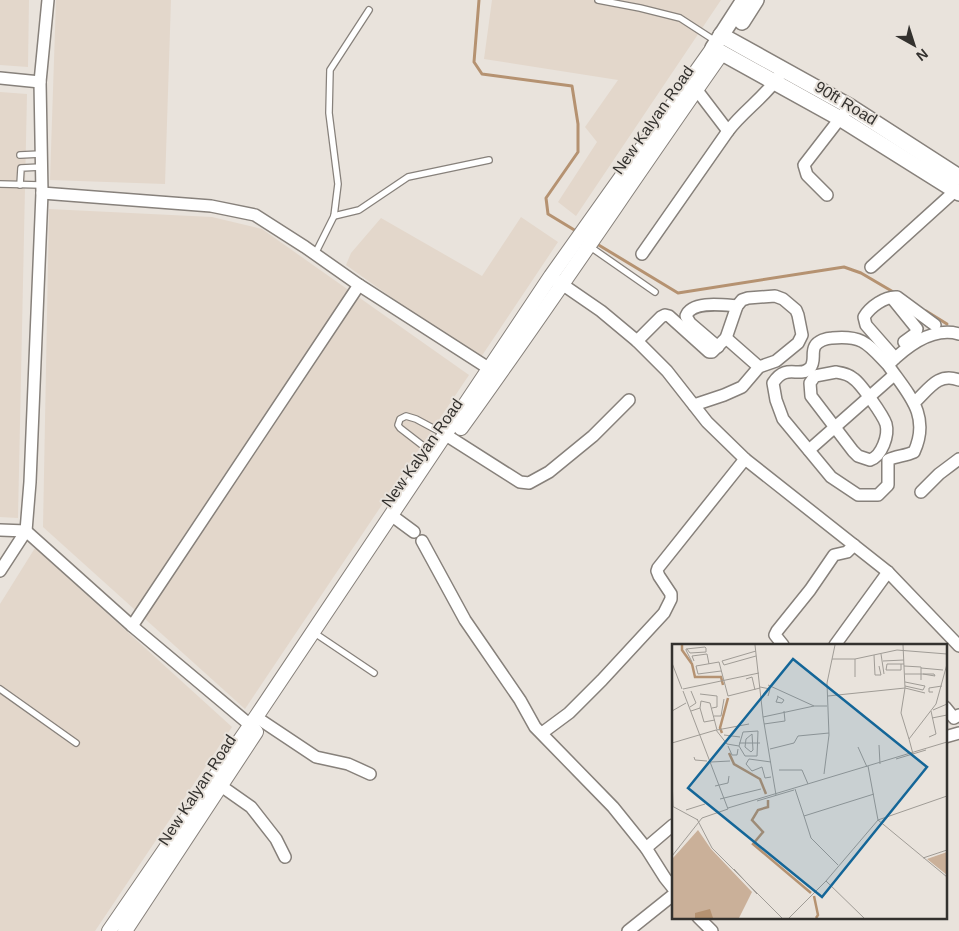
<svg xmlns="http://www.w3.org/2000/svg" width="959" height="931" font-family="Arial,sans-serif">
	<rect width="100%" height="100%" fill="#e9e3dc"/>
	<g fill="#e3d7cb">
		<path d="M0 0H29L28 67 0 65Z"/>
		<path d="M56 0H171L165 184 50 180Z"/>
		<path d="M492 0H721L576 216 558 202 597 142 585 127 618 80 484 59Z"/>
		<path d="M0 92 27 94 18 518 0 517Z"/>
		<path d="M49 209 212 217 262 229 469 375 245 709 43 527Z"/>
		<path d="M521 217 558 242 479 360 346 265 351 253 381 218 482 276Z"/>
		<path d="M35 548 232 727 95 931H0V604Z"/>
	</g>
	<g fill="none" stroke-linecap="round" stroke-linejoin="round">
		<g stroke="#b59271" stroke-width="3">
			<path d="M479 0 474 62 482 74 572 86 578 124V152L546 198 548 214 576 231"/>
			<path d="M597 244 678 293 844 267 861 273 895 293"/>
			<path d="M926 311 947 324"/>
		</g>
		<defs>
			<g id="service">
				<path d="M598 0 640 8 680 18 717 42"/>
				<path d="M20 155 41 154"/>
				<path d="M0 184 41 185"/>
				<path d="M20 185 21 168 41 167"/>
				<path d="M334 216 359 210 408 177 489 160"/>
				<path d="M589 246 655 292"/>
				<path d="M315 254 334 216 338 184 329 113 330 70 369 10"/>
				<path d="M431 452 400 428 398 425 400 419 406 416 416 419 444 434"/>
				<path d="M319 636 374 673"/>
				<path d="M0 689 76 743"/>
			</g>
			<g id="minor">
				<path d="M0 78 40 82 48 0"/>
				<path d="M696 89 728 131"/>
				<path d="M42 193 211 206 255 215 305 247 359 285"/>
				<path d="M827 195 807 175 804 165 845 112"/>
				<path d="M642 254 728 131C743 111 765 97 779 76"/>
				<path d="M871 267 955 191"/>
				<path d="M556 280 601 311 637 341 667 371 707 422 745 459 888 572"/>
				<path d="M892 298 917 329 915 334 904 342"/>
				<path d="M726 338 759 367"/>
				<path d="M637 341 661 317 665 315 669 316 709 352H712L726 338 737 306 742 300 748 298 775 296 783 299 796 310 798 315 802 335 798 343 776 361 759 367 742 387 724 395 694 405"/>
				<path d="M718 347 690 323 686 316C692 300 724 305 737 306"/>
				<path d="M895 358 866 325 864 317C870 307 885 296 897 297L935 325"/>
				<path d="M888 365C868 344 863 335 832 338 826 338 818 341 815 346 811 353 816 361 810 368 799 379 787 362 773 383L776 400 783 419 831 477 858 495H878L888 485V460C896 456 905 456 914 452 931 415 908 394 888 365 905 348 932 326 959 334"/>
				<path d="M836 372C842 373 849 374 854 379 861 384 883 415 886 424 889 435 882 456 870 460L858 456 853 451 811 396 810 383 815 376Z"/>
				<path d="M914 403C929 389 938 372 959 380"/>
				<path d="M446 435 520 482 529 483 549 472 593 436 629 400"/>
				<path d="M809 450 894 375"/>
				<path d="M921 492 939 474 959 459"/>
				<path d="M391 515 414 532"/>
				<path d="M0 530 26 531 132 626 256 730"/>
				<path d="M422 541 465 620 520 700 535 727 613 807 646 848 665 878 673 888"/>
				<path d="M0 571 26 531 30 482 42 193 40 82"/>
				<path d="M132 626 359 285 496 373"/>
				<path d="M783 645 775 635 777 631 810 590 834 555 847 552 854 545"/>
				<path d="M835 645 888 572 959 646"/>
				<path d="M945 707 954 718 959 715"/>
				<path d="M256 717 316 757 348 764 370 774"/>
				<path d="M542 733 569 713 602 680 664 613 671 599V594L659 576 657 571 658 568 745 459"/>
				<path d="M945 737 959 733"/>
				<path d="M214 781 251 807 276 839 285 857"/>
				<path d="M646 848 673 825"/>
				<path d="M698 917 712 931"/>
				<path d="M628 931 673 895"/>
			</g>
			<g id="tertiary">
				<path d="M461 428C550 305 634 178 722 53"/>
				<path d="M109 931 256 717 551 276 713 48"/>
				<path d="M125 931 256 732"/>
			</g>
			<g id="secondary">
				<path d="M744 0 713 48 841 119 959 193"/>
				<path d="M742 22 756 0"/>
				<path d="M721 35 849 106 959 177"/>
			</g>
		</defs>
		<use href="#service" stroke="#87817b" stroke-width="8"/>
		<use href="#minor" stroke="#87817b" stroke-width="14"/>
		<use href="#tertiary" stroke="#87817b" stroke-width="16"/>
		<use href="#secondary" stroke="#87817b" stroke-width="18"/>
		<use href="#service" stroke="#fff" stroke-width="5.5"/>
		<use href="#minor" stroke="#fff" stroke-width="11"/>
		<use href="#tertiary" stroke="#fff" stroke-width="14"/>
		<use href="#secondary" stroke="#fff" stroke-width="15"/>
	</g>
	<g text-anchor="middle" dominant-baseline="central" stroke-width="4" stroke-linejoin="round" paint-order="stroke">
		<g font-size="16" fill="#33312e" stroke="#e9e3dc">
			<text transform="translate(846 103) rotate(31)">90ft Road</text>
			<text transform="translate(653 120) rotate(-55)">New Kalyan Road</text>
			<text transform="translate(422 453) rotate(-55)">New Kalyan Road</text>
			<text transform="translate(197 790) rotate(-57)">New Kalyan Road</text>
		</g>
	</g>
	<g transform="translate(672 644)">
		<rect width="275" height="275" fill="#e9e3dc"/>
		<path d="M26 186 39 205 80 248 67 274H0L1 214ZM275 208V231L255 215Z" fill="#cab099"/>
		<path d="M38 265 41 274H23V269Z" fill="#b59271"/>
		<path fill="none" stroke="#b59271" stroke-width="2.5" d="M10 1V6L20 20 23 33H49L51 41M50 89 48 84 56 54M57 109 62 120 88 135 94 150M96 156V163L86 166 80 176 91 188 81 200 139 249M142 252 146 271 144 274"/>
		<path fill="none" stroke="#a09c96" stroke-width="1" d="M83 1 91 73 142 62M231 1 233 44 229 69 237 95M15 5 18 9 34 8V4L33 3 14 5V6L20 18M84 7 50 17 52 21 84 12M209 10 212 30M202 11 203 31H209L207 22M160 15H183L225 6 275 10M183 15V33M22 17 20 12 35 10 37 20M211 17 232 16M0 19 10 45M229 20V26H214L215 20H232M232 22 249 23V36M249 24 271 26M49 27 26 30 24 22 47 18 56 52 88 44M233 30H262L263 32 251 30M74 35 80 33 83 46M233 38 253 42 251 46 233 42M96 41 142 62H155M88 43 98 45 96 52M11 45 87 29M261 48H257V44L270 42M28 50 45 52V63L40 64M105 52 112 56 110 59 104 58 106 53M156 52 233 44 253 49M18 63 24 59 19 47M28 64 32 78 43 76M261 66 275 60M0 67 14 59M19 67 28 64 29 57 38 59 45 86 77 80M42 72H49L52 55M91 73 104 151M260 74 275 71M92 80 113 77 112 67M80 90 81 106 79 108 73 103 74 95ZM52 91 68 93M257 93 264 90 259 67M0 99 44 86 55 100 67 102 71 88 86 87 85 112H73L67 102M67 99H88M207 101 208 120M56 102 60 111H65L66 105M186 103 195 123M98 105 122 99 126 92 157 89M241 110 237 95 264 60 275 20M22 113 23 116 35 117M224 115 254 106M39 118 58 117M99 118 77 115 74 120 80 127 90 123 93 134 99 133M196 122 206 176 275 233M107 126H130L136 140M152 130 157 91 155 39 163 1M0 133 1 162M43 142 56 139 57 132M123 145 132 172 202 150M48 155 89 145M85 157 122 146M0 162 26 176M56 164 275 98M14 166 33 160M132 172 139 194 166 221M25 175 40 204 110 274M0 212 30 174 56 165 11 47M251 214 275 206M62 225 85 250M154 237 206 176 275 152M117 274 154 237 192 274"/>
		<path fill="#146698" fill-opacity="0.15" stroke="#146698" stroke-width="2.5" d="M121 15 255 123 150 253 16 144Z"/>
		<rect width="275" height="275" fill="none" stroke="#33312e" stroke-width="2.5"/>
	</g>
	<g transform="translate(914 45) rotate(141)" stroke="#e9e3dc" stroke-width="4" paint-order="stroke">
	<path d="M0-4L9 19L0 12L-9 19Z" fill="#33312e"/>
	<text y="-8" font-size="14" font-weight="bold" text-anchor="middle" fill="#33312e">N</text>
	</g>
</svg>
